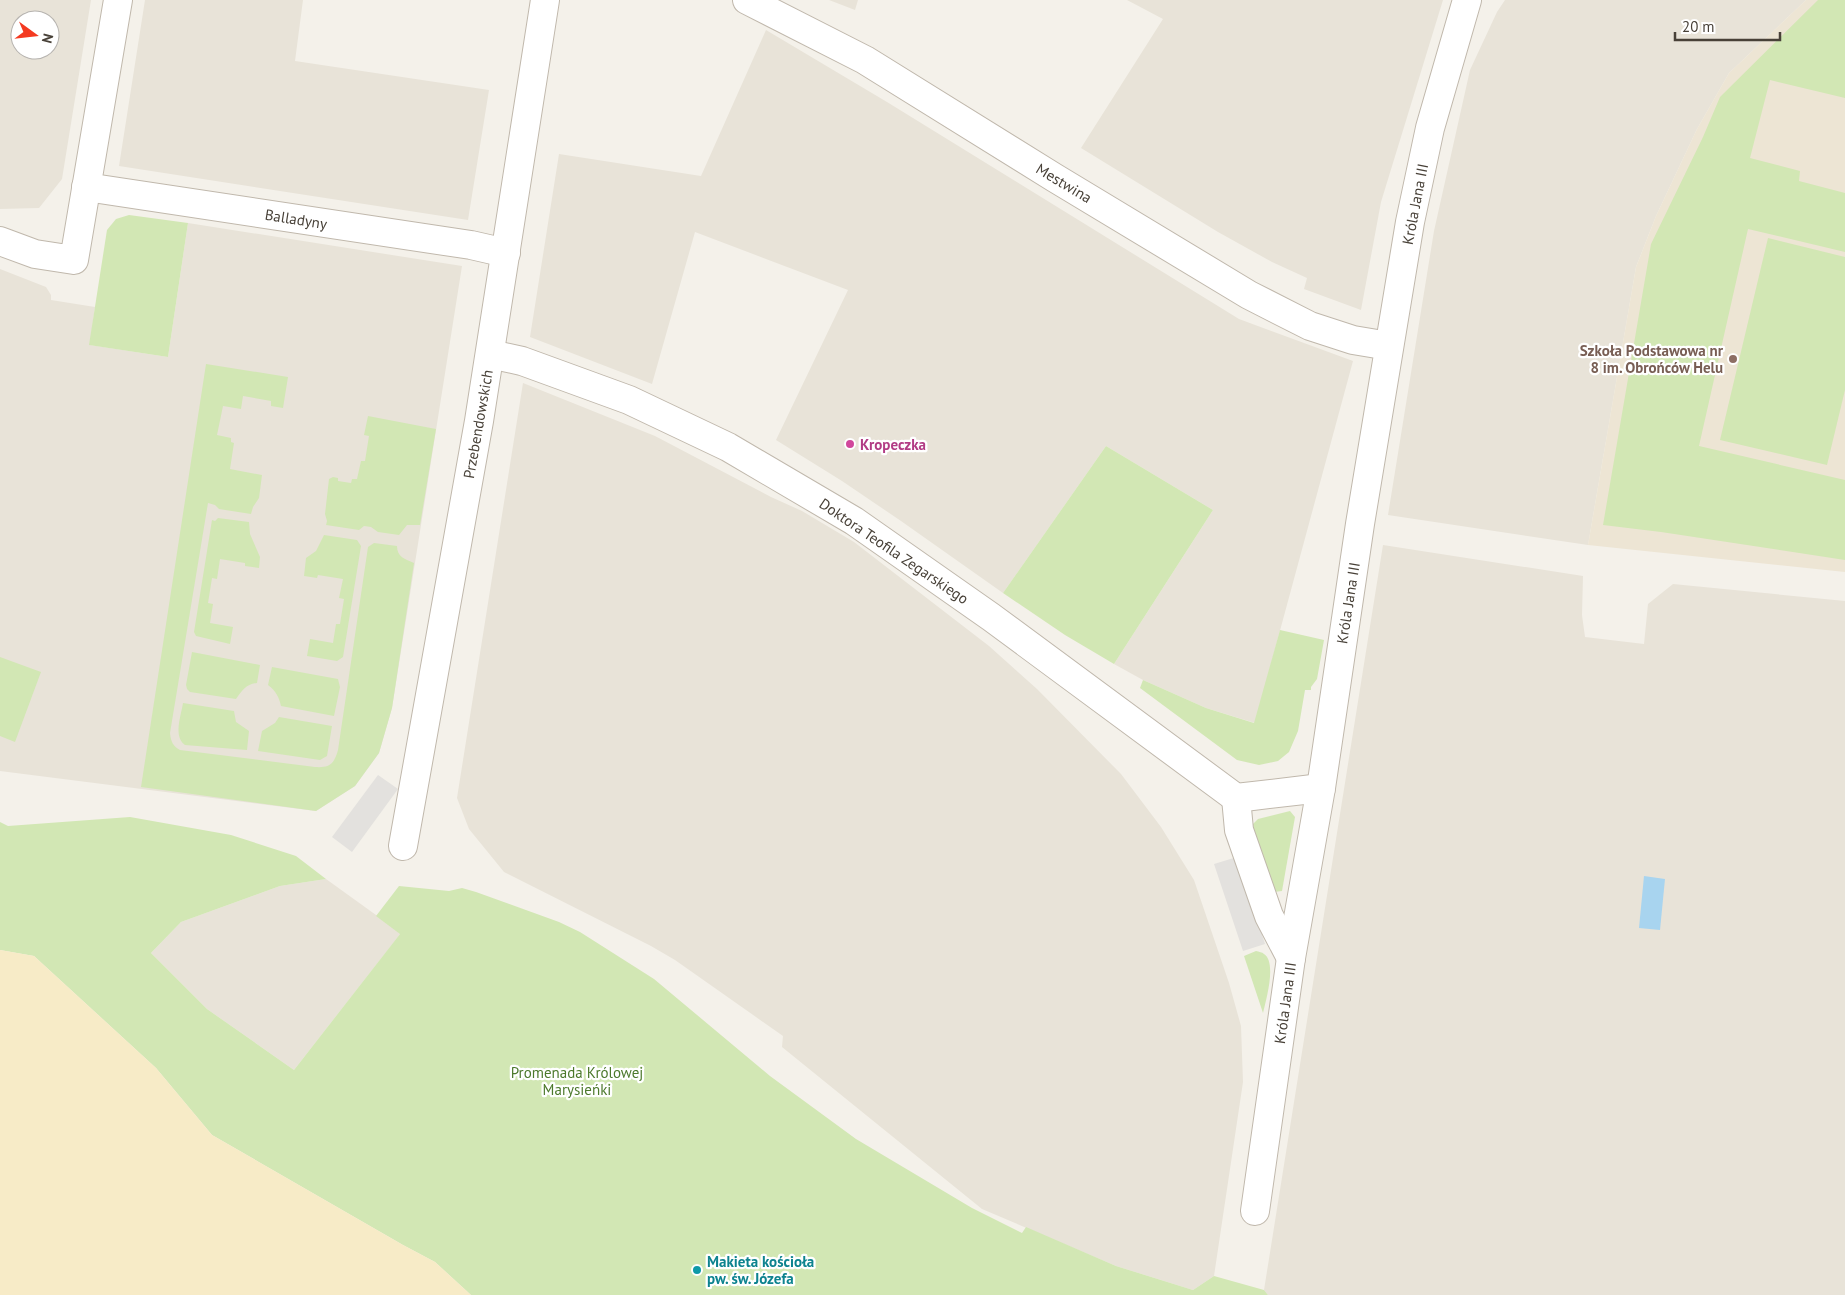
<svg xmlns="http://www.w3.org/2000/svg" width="1845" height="1295" font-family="'PT Sans',sans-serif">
	<rect width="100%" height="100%" fill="#f4f1ea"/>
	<g fill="#e8e3d8" fill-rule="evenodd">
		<path d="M0 0H91L62 179 39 208 0 209ZM20 20H50V50H20Z"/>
		<path d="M145 0H303L295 61 489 90 468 220 119 166Z"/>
		<path d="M829 0H858L855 10Z"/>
		<path d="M1127 0H1443L1381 202 1361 310 1304 289 1307 278 1272 262 1218 232 1081 148 1163 19Z"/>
		<path d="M1505 0H1806L1729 73 1697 129 1656 216 1636 267 1588 545 1388 515 1434 231 1470 70 1497 12Z"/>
		<path d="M766 30 887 102 1239 319 1353 361 1255 723 1206 708 1143 680 1114 664 1213 510 1106 446 1003 593 901 521 842 481 776 440 848 290 695 232 652 384 530 337 559 154 701 176Z"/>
		<path d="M188 223 462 266 392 708 379 753 355 786 316 811 0 771V269L46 287 51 295V300L95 307 90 345 168 357Z"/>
		<path d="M523 383 655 436 771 497 802 511 854 542 989 646 1037 689 1121 774 1161 827 1194 880 1229 983 1241 1026 1243 1082 1214 1276 1193 1290 1116 1266 982 1209 782 1047 783 1036 675 960 651 946 504 872 469 829 457 798Z"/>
		<path d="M1383 545 1583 576 1582 615 1585 637 1644 644 1648 604 1673 584 1845 601V1295H1268L1264 1290Z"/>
		<path d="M326 879 401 933 294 1070 207 1009 151 953 181 922 280 886Z"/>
	</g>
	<path fill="#ede5d4" d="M1806 0H1845V572L1588 545 1636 267 1656 216 1697 129 1729 73Z"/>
	<g fill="#d2e7b4">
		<path d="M1818 0H1845V98L1770 80 1750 158 1800 171 1799 181 1845 193V252L1748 229 1699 446 1845 480V560L1661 532 1603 525 1651 244 1703 137 1720 97Z"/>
		<path d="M129 215 188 223 168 357 89 345 107 230 116 219Z"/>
		<path d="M1768 238 1845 257V390L1827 465 1720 440Z"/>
		<path d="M206 364 288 377 283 408 271 406V401L243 396 241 409 223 406 217 435 231 438V442L234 443 230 469 262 475 259 498 253 507 251 514 219 509 215 505 208 503 170 733C171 742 173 746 180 750L315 767C330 768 334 764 338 750L368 547 374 543 397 546C397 557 405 559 414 563L392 708 379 753 355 786 316 811 141 787Z"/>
		<path d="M368 416 436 429 420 525H407L399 535 378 532 371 527 364 526 359 530 326 525 327 521 325 514 329 479 333 477 338 478V481L351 483 352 479H357L361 461H365L369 436 364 435Z"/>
		<path d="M1106 446 1213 510 1114 664 1065 635 1003 593Z"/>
		<path d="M218 518 249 522 250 534 260 557 259 568 245 566V563L220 559 217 579 212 578 208 603 213 604 210 623 233 627 230 644 196 636 194 632 212 520 215 521Z"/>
		<path d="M324 535 357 540 361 546 343 657 337 661 307 656 310 639 333 643 336 624H340L344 599 339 598 343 579 318 575 317 578 304 576 306 558 316 551Z"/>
		<path d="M1280 630 1324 640 1317 679 1311 687V690H1305L1298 731 1289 752 1278 761 1259 765 1237 760 1140 688 1143 680 1206 708 1254 723Z"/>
		<path d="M192 652 260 665 257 683C246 684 242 691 236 699L190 692 187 689 186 685Z"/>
		<path d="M0 657 41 672 15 742 0 736Z"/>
		<path d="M272 667 338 679 340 687 334 716 281 706C279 697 276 691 268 685Z"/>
		<path d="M183 703 234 711 236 722 249 731 247 750 185 745C173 736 181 716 183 703Z"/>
		<path d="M279 717 332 726 327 756 320 760 258 751 262 731 275 723Z"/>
		<path d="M1290 811 1295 817 1282 891 1274 892 1254 835 1253 824 1258 819Z"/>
		<path d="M130 817 231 835 296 856 326 879 280 886 181 922 151 953 207 1009 294 1070 400 934 376 916 399 886 449 891 462 888 476 892 559 922 580 932 654 979 770 1076 856 1139 972 1208 1022 1233 1026 1227 1116 1266 1193 1290 1214 1276 1264 1290 1268 1295H471L435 1262 403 1245 212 1135 156 1068 34 956 0 950V822L8 826Z"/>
		<path d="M1256 951C1259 952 1262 952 1264 954 1277 962 1266 1000 1263 1013L1244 956Z"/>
	</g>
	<path fill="#f7ebc7" d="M0 950 34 956 156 1068 212 1135 403 1245 435 1262 471 1295H0Z"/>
	<g fill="#e3e1de">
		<path d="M378 775 398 789 352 852 332 837Z"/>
		<path d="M1237 857 1265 944 1243 951 1214 864Z"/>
	</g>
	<path fill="#a8d4ef" d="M1644 876 1665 879 1660 930 1639 928Z"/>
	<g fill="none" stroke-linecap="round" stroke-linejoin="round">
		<defs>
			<g id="minor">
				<path d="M747 0 865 60 1055 178 1249 295 1310 326 1353 340 1389 346"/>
				<path d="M86 187 471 245 506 253"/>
				<path d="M0 241 35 254 74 260 118 0"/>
				<path d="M490 354 522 361 629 400 728 447 854 521 991 617 1236 798 1321 788"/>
				<path d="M1236 798 1239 830 1269 916 1291 958"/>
				<path d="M403 846 479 421 545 0"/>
				<path d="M1255 1211 1291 958 1321 788 1360 524 1410 222 1430 128 1467 0"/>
			</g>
		</defs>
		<use href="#minor" stroke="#c0b8ac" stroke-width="30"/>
		<use href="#minor" stroke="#fff" stroke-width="28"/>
	</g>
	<circle fill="#8d6e63" stroke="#fff" stroke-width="2" cx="1733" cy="359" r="5"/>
	<circle fill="#d1479c" stroke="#fff" stroke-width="2" cx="850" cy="444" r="5"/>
	<circle fill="#0f9aa8" stroke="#fff" stroke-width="2" cx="697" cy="1270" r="5"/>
	<g text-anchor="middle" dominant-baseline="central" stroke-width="4.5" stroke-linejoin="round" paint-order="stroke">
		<g font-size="15" fill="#484138" stroke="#fff">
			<text transform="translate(1064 183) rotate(31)">Mestwina</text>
			<text transform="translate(1415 204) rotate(-79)">Króla Jana III</text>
			<text transform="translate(296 219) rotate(9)">Balladyny</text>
			<text transform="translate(478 424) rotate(-80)">Przebendowskich</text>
			<text transform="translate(894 551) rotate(34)">Doktora Teofila Zegarskiego</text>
			<text transform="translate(1348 603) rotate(-81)">Króla Jana III</text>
			<text transform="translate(1285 1003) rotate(-82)">Króla Jana III</text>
		</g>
		<g font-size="15" font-weight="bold" fill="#785e54" stroke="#fff" text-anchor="end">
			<text x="1723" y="350">Szkoła Podstawowa nr<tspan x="1723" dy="17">8 im. Obrońców Helu</tspan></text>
		</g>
		<g font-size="15" font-weight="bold" fill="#b23c85" stroke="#fff" text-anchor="start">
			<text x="860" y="444">Kropeczka</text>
		</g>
		<g font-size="15" fill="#4c792c" stroke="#fff">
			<text x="577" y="1072">Promenada Królowej<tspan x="577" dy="17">Marysieńki</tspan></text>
		</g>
		<g font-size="15" font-weight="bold" fill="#0d838f" stroke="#fff" text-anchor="start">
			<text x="707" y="1261">Makieta kościoła<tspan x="707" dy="17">pw. św. Józefa</tspan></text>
		</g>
	</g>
	<g transform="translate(35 35) rotate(105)"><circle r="24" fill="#ffffff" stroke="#b6b3af"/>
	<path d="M0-4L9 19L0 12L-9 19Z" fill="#f43a21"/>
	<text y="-8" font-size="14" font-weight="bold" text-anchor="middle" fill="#484138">N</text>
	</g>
	<path d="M1675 32v8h105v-8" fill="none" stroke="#484138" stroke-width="2.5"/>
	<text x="1682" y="32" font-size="15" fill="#484138" stroke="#ffffff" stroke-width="4" paint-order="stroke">20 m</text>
</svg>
